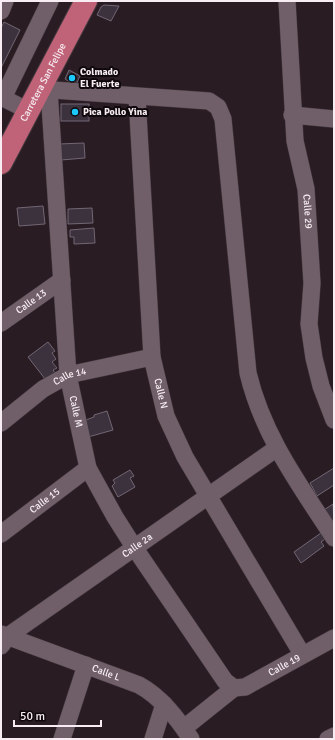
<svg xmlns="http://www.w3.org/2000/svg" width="335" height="740" font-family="Signika,sans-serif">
	<rect width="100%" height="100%" fill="#2a1c23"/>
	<g fill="#3c323e" stroke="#726674">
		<path d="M104 5 119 6 111 21 97 15 101 7Z"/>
		<path d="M4 22 20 30 1 68V28Z"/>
		<path d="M69 70 80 76 76 85 65 79Z"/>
		<rect x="61" y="104" width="28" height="17"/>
		<path d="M84 143 85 158 61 160 59 144Z"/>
		<path d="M43 206 45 224 19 226 17 208Z"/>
		<path d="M92 208 93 223 68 224V209Z"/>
		<path d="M94 228 95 243 74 244V237H70V230Z"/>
		<path d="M48 342 55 351 52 353 56 359 52 362 57 368 53 370 58 377 49 384 28 357Z"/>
		<path d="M107 411 113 430 88 437 83 421 94 417V415Z"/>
		<path d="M334 468V485L317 496 310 483Z"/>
		<path d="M130 470 134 476 130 478 135 487 118 497 112 486 115 483 113 480Z"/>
		<path d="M333 504 334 522 332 523 324 510Z"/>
		<path d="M321 533 325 539 321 542 324 546 301 563 294 552Z"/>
	</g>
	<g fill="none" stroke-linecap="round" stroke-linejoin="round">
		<defs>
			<g id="minor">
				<path id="s1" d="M287 1 295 141 306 189 312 283 309 324 314 358 321 386 334 420"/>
				<path d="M1 11 5 1"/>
				<path d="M39 89 209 101 218 107 223 119 248 373C263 436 299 484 334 538"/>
				<path id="s2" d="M49 90 68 375 88 468 115 517 134 547 225 681 234 688"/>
				<path id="s3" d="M137 97 152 357 166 416 185 457 302 654"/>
				<path d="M29 111 3 98 50 1"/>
				<path d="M292 115 334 119"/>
				<path id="s4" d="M1 323 62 280"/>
				<path id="s5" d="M1 423 43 389 68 375 152 357"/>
				<path id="s6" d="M1 534 88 468"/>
				<path id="s7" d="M1 634 139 685C161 697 177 718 191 739"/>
				<path id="s8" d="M1 646 8 636 277 448"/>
				<path id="s9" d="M234 688 245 687 334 638"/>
				<path d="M184 728 234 688"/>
				<path d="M62 739 86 665"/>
				<path d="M153 739 164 704"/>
				<path d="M328 739 334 736"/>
			</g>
			<g id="major">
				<path id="s10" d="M1 163 86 1"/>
			</g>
		</defs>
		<use href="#minor" stroke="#44393f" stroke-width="18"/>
		<use href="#major" stroke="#44393f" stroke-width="24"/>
		<use href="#minor" stroke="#705f68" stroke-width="17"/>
		<use href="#major" stroke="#c06379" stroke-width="22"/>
	</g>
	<g fill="#1bc9fc" stroke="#0e080b" stroke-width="1.5">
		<circle cx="72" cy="78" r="4"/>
		<circle cx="75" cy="112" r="4"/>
	</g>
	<g text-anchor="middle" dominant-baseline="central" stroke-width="4" stroke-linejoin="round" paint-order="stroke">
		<g font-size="10" font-weight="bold" fill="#f7edf2" stroke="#0e080b" text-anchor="start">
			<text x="80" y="72">Colmado<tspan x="80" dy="12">El Fuerte</tspan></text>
			<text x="83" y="112">Pica Pollo Yina</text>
		</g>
		<g font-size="10" fill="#f7edf2" stroke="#0e080b">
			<text stroke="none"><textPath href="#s10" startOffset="91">Carretera San Felipe</textPath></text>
			<text stroke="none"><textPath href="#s1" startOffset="212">Calle 29</textPath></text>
			<text stroke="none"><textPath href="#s4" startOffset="37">Calle 13</textPath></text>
			<text stroke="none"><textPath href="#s5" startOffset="84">Calle 14</textPath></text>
			<text stroke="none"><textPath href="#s3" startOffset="298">Calle N</textPath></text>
			<text stroke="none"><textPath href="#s2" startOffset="323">Calle M</textPath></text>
			<text stroke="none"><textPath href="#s6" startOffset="55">Calle 15</textPath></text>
			<text stroke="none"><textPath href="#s8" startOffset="170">Calle 2a</textPath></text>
			<text stroke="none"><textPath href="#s9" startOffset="56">Calle 19</textPath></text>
			<text stroke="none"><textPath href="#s7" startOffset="112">Calle L</textPath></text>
		</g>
	</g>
	<rect width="335" height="740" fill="none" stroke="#f7edf2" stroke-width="4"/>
	<path d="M14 720v6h87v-6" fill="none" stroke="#f7edf2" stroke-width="2"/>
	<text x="20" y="720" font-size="12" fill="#f7edf2" stroke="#0e080b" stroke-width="3" paint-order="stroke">50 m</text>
</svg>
